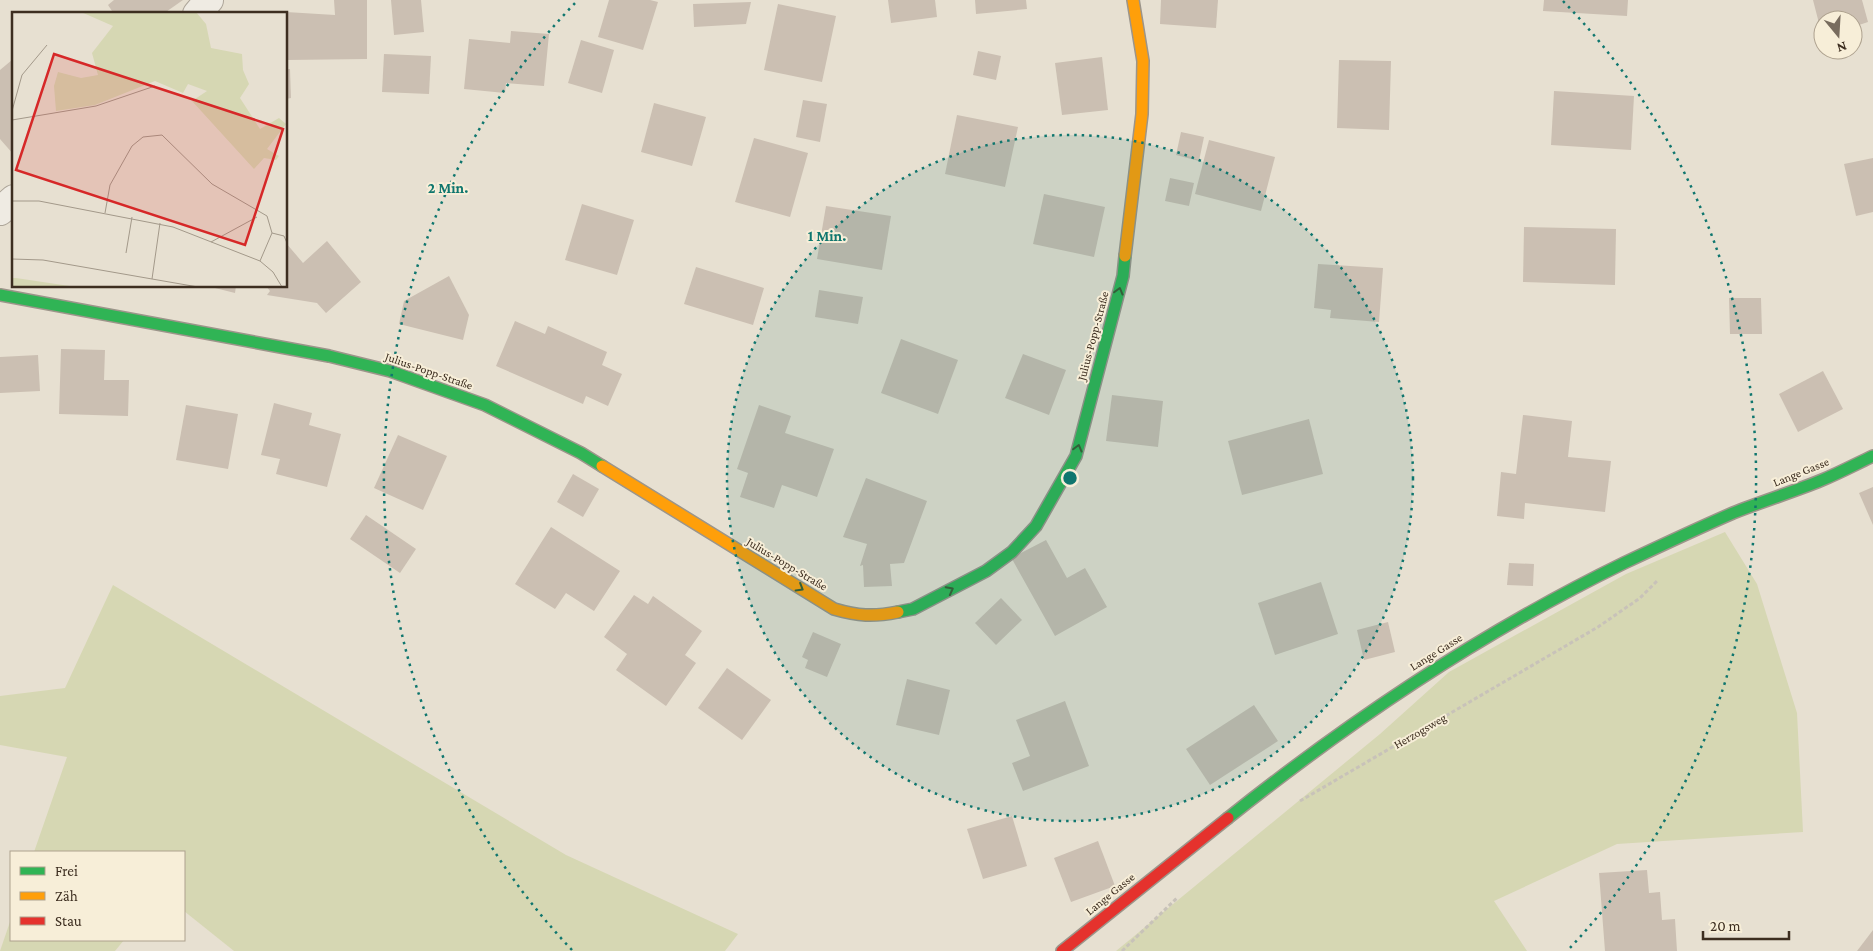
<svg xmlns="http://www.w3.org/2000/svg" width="1873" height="951" font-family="'Crimson Pro',serif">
	<rect width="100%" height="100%" fill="#e7e0d1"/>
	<g fill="#d6d7b3">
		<path d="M1725 532 1757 584 1797 713 1803 832 1617 844 1494 901 1527 951H1116L1380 734 1449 672 1626 574Z"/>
		<path d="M113 585 566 855 738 934 725 951H234L184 911V852H34L67 757 0 745V696L65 688Z"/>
		<path d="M11 919V940H124L115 951H0Z"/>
	</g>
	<g fill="#cbbfb2">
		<path d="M114 0H183L163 14H114L108 5Z"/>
		<path d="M334 0H367V59L287 60 286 12 335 15Z"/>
		<path d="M391 0H421L424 32 394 35Z"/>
		<path d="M609 0H650L658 2 643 50 598 37Z"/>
		<path d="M888 0H935L937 17 891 23Z"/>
		<path d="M975 0H1026L1027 9 976 14Z"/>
		<path d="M1161 0H1218L1216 28 1160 24Z"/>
		<path d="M1544 0H1628L1627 16 1543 11Z"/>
		<path d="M1813 0H1862L1868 22 1853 27V20H1823L1822 35Z"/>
		<path d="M751 2 746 24 694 27 693 4Z"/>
		<path d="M778 4 836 16 822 82 764 70Z"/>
		<path d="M511 31 549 34 544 86 506 83 505 93 464 89 469 39 510 43Z"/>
		<path d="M581 40 614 50 602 93 568 83Z"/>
		<path d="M978 51 1001 56 996 80 973 75Z"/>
		<path d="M384 54 431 56 429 94 382 92Z"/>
		<path d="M1102 57 1108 110 1062 115 1055 63Z"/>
		<path d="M12 60 14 62V155L0 139V70Z"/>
		<path d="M1339 60 1391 61 1389 130 1337 128Z"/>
		<path d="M286 69H290L291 98 286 99Z"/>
		<path d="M1554 91 1634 96 1631 150 1551 145Z"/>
		<path d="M803 100 827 104 820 142 796 137Z"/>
		<path d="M654 103 706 117 692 166 641 152Z"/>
		<path d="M957 115 1018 127 1005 187 945 174Z"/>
		<path d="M1181 132 1204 137 1199 161 1176 155Z"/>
		<path d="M754 138 808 153 790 217 735 202Z"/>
		<path d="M1209 140 1275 157 1261 211 1195 194Z"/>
		<path d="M1873 158V212L1856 216 1844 164Z"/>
		<path d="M1170 178 1194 183 1189 206 1165 201Z"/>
		<path d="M1044 194 1105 207 1094 257 1033 244Z"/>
		<path d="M582 204 634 220 617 275 565 260Z"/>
		<path d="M826 206 891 216 882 270 817 259Z"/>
		<path d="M1524 227 1616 229 1615 285 1523 282Z"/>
		<path d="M327 241 361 282 326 313 317 303 267 295 270 291 266 286H286V243L303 263Z"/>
		<path d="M1318 264 1383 268 1379 322 1330 318 1331 310 1314 308Z"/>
		<path d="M696 267 764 288 753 325 684 304Z"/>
		<path d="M449 276 469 315 463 340 399 324 404 301Z"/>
		<path d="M207 286H236L235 293Z"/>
		<path d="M819 290 863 297 858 324 815 317Z"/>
		<path d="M1729 298H1761L1762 334H1730Z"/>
		<path d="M515 321 545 334 548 326 607 352 602 365 622 374 608 406 586 396 583 404 496 366Z"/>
		<path d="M901 339 958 360 938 414 881 393Z"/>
		<path d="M61 349 105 350 104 380H129L128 416 59 414Z"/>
		<path d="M1023 354 1066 370 1049 415 1005 398Z"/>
		<path d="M38 355 40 391 0 393V357Z"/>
		<path d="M1823 371 1843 409 1798 432 1779 394Z"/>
		<path d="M1112 395 1163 401 1158 447 1106 441Z"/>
		<path d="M274 403 312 413 309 425 341 434 327 487 276 474 280 459 261 455Z"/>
		<path d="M186 405 238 414 228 469 176 460Z"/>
		<path d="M759 405 791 416 785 433 834 449 817 497 782 485 774 508 740 497 748 473 737 469Z"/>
		<path d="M1523 415 1572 421 1568 457 1611 461 1605 512 1525 503 1524 519 1497 516 1501 472 1516 474Z"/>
		<path d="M1309 419 1323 474 1242 495 1228 441Z"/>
		<path d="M398 435 447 456 423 510 374 488Z"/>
		<path d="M573 474 599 489 583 517 557 502Z"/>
		<path d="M866 478 927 501 904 563 890 564 892 586 864 587 863 565 860 566 867 544 843 537Z"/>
		<path d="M1873 487V525L1859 493Z"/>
		<path d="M366 515 416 549 400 573 350 539Z"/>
		<path d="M551 527 620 571 594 611 566 593 555 609 515 584Z"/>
		<path d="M1046 540 1067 578 1085 568 1107 607 1055 636 1012 559 1013 557Z"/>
		<path d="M1509 563 1534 564 1533 586 1507 585Z"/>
		<path d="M1321 582 1338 634 1275 655 1258 603Z"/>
		<path d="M634 595 648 604 653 596 702 631 685 655 696 663 666 706 616 670 627 654 604 637Z"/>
		<path d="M1001 598 1022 620 996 645 975 623Z"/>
		<path d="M1388 622 1395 652 1364 660 1357 630Z"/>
		<path d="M813 632 841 644 827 677 805 668 808 660 802 657Z"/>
		<path d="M727 668 771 700 742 740 698 708Z"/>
		<path d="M907 679 950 690 939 735 896 725Z"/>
		<path d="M1065 701 1089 766 1023 791 1012 763 1030 756 1016 720Z"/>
		<path d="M1254 705 1278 741 1210 785 1186 749Z"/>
		<path d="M1012 816 1027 866 983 879 967 829Z"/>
		<path d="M1098 841 1115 886 1071 902 1054 858Z"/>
		<path d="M1647 870 1649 893 1660 892 1662 920 1675 919 1677 951H1605L1599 873Z"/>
		<path d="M1873 930V951H1857Z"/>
	</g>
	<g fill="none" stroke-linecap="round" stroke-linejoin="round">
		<defs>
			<g id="street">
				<path d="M197 14 209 0"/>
				<path d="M0 211 14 199"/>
			</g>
			<g id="fast">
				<path d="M0 295 329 356 390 371 485 405 581 453 602 466"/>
				<path d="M898 612 913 609 986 571 1012 552 1036 526 1076 456 1123 276 1125 256"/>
				<path d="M1228 818C1351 720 1482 632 1624 563 1660 546 1696 529 1733 513 1763 501 1793 492 1822 480 1839 473 1856 464 1873 456"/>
			</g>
			<g id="slow">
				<path d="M1125 256 1142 114 1143 61 1133 0"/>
				<path d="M602 466 834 609C858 616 873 617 898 612"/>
			</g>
			<path id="jam" d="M1062 951 1228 818"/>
		</defs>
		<use href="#street" stroke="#ada599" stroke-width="30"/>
		<use href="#fast" stroke="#9c958a" stroke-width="14"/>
		<use href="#slow" stroke="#9c958a" stroke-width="14"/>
		<use href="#jam" stroke="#9c958a" stroke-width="14"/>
		<g stroke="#c8c2b9" stroke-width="3" stroke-dasharray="4 2.5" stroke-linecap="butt">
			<path d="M1300 801 1598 627 1640 598 1658 580"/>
			<path d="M1122 951 1178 897"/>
		</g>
		<use href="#street" stroke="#efebe3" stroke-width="28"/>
		<use href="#fast" stroke="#30b455" stroke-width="11"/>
		<use href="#slow" stroke="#ff9f0a" stroke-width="11"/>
		<use href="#jam" stroke="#e5322d" stroke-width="11"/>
	</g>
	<defs><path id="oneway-chevron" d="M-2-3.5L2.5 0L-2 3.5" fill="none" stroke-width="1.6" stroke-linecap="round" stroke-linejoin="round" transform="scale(1.25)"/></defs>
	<g stroke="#385d33">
		<use href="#oneway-chevron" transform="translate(1119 291) rotate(-75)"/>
		<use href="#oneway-chevron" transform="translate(1078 448) rotate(-75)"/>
		<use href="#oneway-chevron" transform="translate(800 588) rotate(31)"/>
		<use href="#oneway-chevron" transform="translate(950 590) rotate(-28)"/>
	</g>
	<circle cx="1070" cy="478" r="343" fill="#0f766e" fill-opacity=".12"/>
	<g fill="none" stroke="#0f766e" stroke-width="2.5" stroke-dasharray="2.5 5">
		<circle cx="1070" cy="478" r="343"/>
		<path d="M572 950A686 686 0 0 1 577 1M1563 1A686 686 0 0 1 1568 950"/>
	</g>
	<g text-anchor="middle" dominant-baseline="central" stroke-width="4" stroke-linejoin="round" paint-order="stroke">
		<g font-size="12" fill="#3d2e20" stroke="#f7eed8">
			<text transform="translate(1093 336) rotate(-75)">Julius-Popp-Straße</text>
			<text transform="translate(429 371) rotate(19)">Julius-Popp-Straße</text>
			<text transform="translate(1801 472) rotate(-22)">Lange Gasse</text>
			<text transform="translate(787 564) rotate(31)">Julius-Popp-Straße</text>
			<text transform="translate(1436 652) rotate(-32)">Lange Gasse</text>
			<text transform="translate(1420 731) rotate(-30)">Herzogsweg</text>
			<text transform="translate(1110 894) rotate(-39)">Lange Gasse</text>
		</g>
	</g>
	<g transform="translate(12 12)">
		<rect width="275" height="275" fill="#e7e0d1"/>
		<path d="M69 0H184L194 12 199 36 230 42 231 58 237 72 228 86 248 117 267 106 274 112 255 137 267 144 264 148 252 146 242 157 180 89 195 79 176 72 171 81 143 69 83 93 44 99 42 74 46 60 69 66 86 63 80 41 101 14ZM0 266H4L64 275H0Z" fill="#d6d7b3"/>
		<path fill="none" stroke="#a3998a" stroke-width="1" d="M0 99 10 63 35 33M0 108 84 94 143 74M0 189H27L161 215 248 249 261 260 270 275M93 201 98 173 120 134 131 125 150 123 200 172 255 204 260 221 248 249M260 221 272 224 275 231M199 230 245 205M114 241 120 205M0 247 31 248 186 275M140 267 148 211"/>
		<path fill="#d62828" fill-opacity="0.15" stroke="#d62828" stroke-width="2.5" d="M42 42 271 117 233 233 4 158Z"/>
		<rect width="275" height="275" fill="none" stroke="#3d2e20" stroke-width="2.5"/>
	</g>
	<circle cx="1070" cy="478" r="8" fill="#0f766e" stroke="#f7eed8" stroke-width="2.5"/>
	<g font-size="15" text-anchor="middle" font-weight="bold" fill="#0f766e" stroke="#f7eed8" stroke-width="4" stroke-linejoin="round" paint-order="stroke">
		<text x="448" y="193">2 Min.</text>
		<text x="827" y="241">1 Min.</text>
	</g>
	<rect x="10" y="851" width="175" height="90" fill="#f7eed8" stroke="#ada18e"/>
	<rect x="20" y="867" width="25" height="8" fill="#30b455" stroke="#ada18e"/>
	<text x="55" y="876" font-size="15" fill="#3d2e20">Frei</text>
	<rect x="20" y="892" width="25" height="8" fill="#ff9f0a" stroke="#ada18e"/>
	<text x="55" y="901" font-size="15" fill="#3d2e20">Zäh</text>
	<rect x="20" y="917" width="25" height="8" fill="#e5322d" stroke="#ada18e"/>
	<text x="55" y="926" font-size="15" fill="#3d2e20">Stau</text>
	<g transform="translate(1838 35) rotate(162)"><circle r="24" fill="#f7eed8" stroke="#ada18e"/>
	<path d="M0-4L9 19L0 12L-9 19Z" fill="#786c5e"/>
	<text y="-8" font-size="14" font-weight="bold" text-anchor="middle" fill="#3d2e20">N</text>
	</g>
	<path d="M1703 931v8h86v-8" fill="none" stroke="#3d2e20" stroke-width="2.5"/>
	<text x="1710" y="931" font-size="15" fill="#3d2e20" stroke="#f7eed8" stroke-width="4" paint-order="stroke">20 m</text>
</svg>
